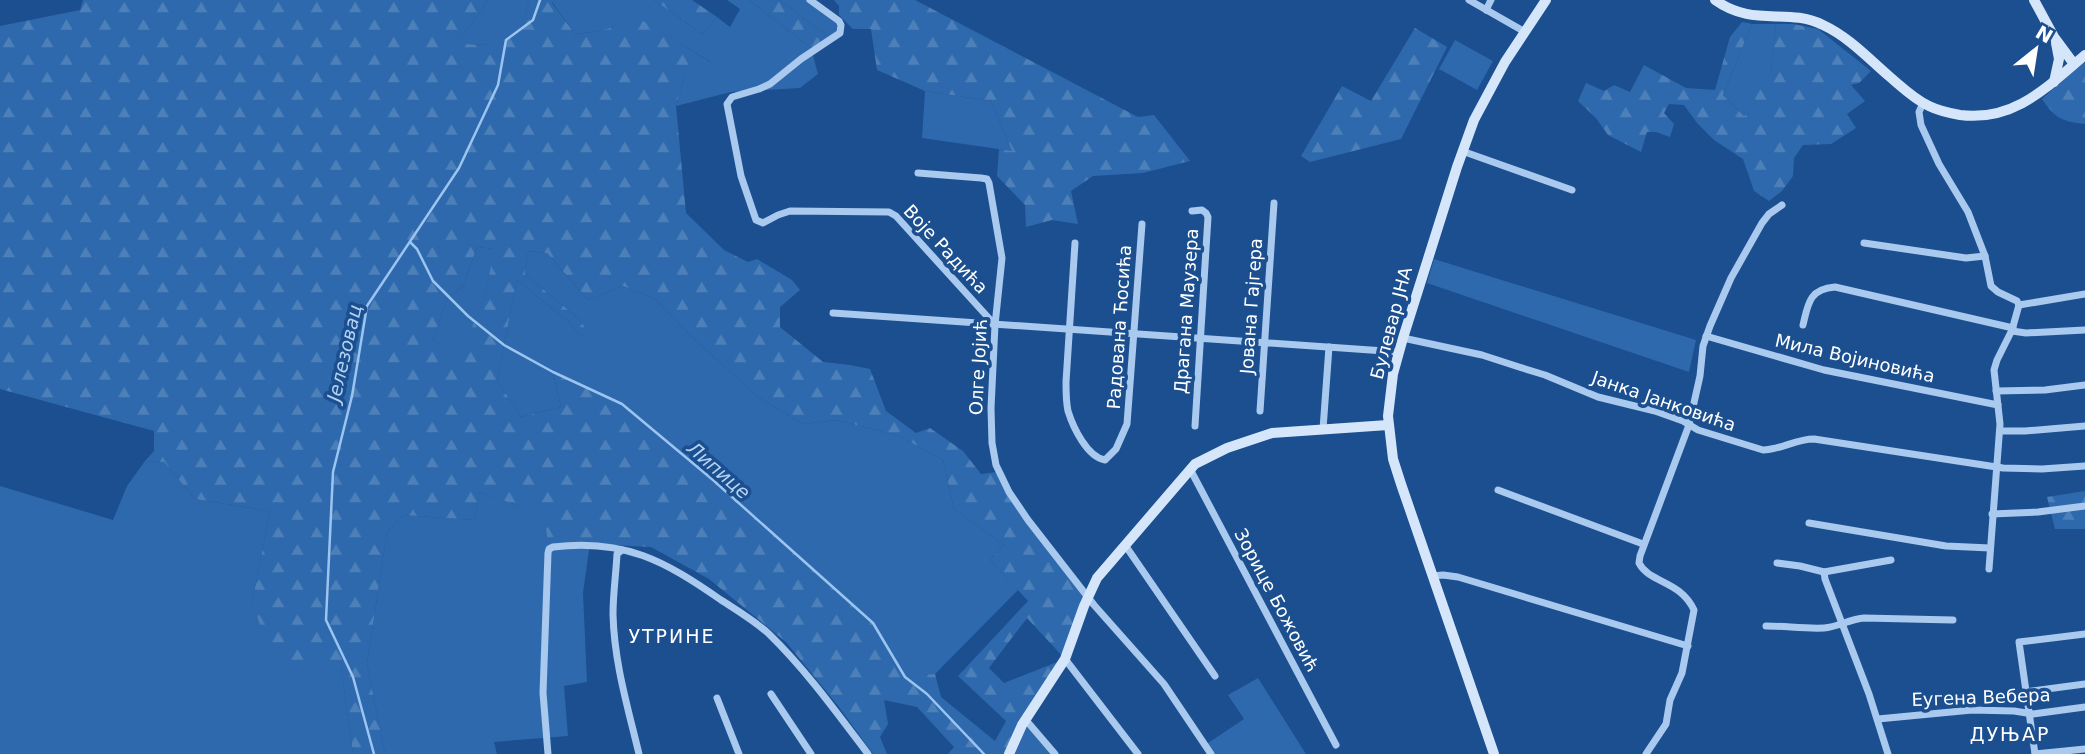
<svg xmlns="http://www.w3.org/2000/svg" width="2085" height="754" font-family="'DejaVu Sans',sans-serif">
	<defs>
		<pattern id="forest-firs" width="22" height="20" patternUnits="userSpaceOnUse" patternTransform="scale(1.75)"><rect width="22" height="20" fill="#2e69ad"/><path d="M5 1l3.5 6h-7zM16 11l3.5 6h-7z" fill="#4d80b9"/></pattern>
	</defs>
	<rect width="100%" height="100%" fill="#1b4f8f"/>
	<g fill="#2e69ad">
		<path d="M487 0H529C526 10 523 25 517 33 504 49 473 44 455 44L482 10Z"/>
		<path d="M554 0H654L702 34 717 17 730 27 740 9 727 0H749L811 48 818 74 800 88 731 92 676 106 685 75 711 62 630 14C616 32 597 31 575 34L552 2Z"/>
		<path d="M779 0H809L838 25V33L829 37Z"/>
		<path d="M1752 24H1776L1771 72 1759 107 1744 116 1723 95Z"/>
		<path d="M1455 40 1493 61 1477 90 1439 69Z"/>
		<path d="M925 91 991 101 1012 151 922 138Z"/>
		<path d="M477 247 495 249 486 294 463 352 433 341 446 300 463 286Z"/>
		<path d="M527 251 547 253 588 300 623 286 655 299 692 337 758 397 803 424 837 420 899 436 943 460 954 509 1004 545 990 560 1018 590 935 674 905 677 873 623 713 480 622 404 553 373 561 407 521 417 497 380 517 280 570 323 578 334 590 335 579 319 525 274Z"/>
		<path d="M1434 259 1696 340 1689 372 1427 283Z"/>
		<path d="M145 461 164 462 195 499 270 511 252 603 341 667 353 754H0V486L113 520 127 486Z"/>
		<path d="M480 492 545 515 590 543 583 593 587 682 564 686 568 736 494 742 497 754H385L367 664 387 532 403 515 474 520Z"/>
		<path d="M1258 678 1306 754H1212L1205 745 1244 719 1228 695Z"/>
		<path d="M1025 719 1055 754H1010Z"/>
	</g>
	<g fill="url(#forest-firs)" fill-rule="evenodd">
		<path d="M83 0H487L482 10 456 43C472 45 505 48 517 33 523 24 526 10 529 0H554L552 3 575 34C597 31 616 32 630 13L712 63 685 75 676 106 686 213 724 250 748 262 757 259 792 280 800 290 780 307V327L823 362 850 365 870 369 886 411 916 433 930 428 963 451 981 474 997 472 1019 508 1088 597 1065 659 1022 725 1005 754H948L954 747 917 707 884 700 888 724 880 737 887 754H873L839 707 786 642 709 579 651 547 548 542 544 515 480 492 474 520 403 515 387 532 367 664 385 754H353L341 667H276L252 603 270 511 195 499 164 462 145 461 154 451V431L0 389V26L80 10ZM477 247 494 249 486 294 462 351 433 341 446 300 463 286ZM527 251 547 253 588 300 623 286 655 299 692 337 758 397 803 424 837 420 899 436 943 460 954 509 1004 545 990 560 1028 601 958 676 1006 721 995 741 941 697 935 674 905 676 873 623 713 480 622 404 553 372 561 407 521 417 497 380 517 280 570 323 578 334 591 336 579 319 525 274ZM1027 618 1065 659 1004 683 989 668Z"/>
		<path d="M654 0H692L717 17 702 34Z"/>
		<path d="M749 0H779L829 37 811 48Z"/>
		<path d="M834 0H915L1138 117 1154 115 1190 161 1143 173 1093 176 1071 191 1078 224 1052 220 1026 227 1025 205 997 176 999 149 1012 151 991 101 925 91 877 70 871 29H853L839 15V6Z"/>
		<path d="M1742 22 1752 24 1723 95 1744 116 1758 107 1752 90 1771 72 1776 24H1793L1818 29 1871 71 1859 83 1851 85 1865 101 1847 114 1856 128 1831 144 1803 145 1794 158 1793 176 1782 191 1769 201 1754 191 1743 159 1714 140 1697 123 1684 105 1669 104 1664 113 1674 124 1670 137 1656 132H1647L1641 152 1608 135 1596 118 1578 101 1586 83 1604 91 1614 85 1630 92 1644 65 1686 88 1715 90 1730 37Z"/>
		<path d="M1415 28 1447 47 1401 139 1310 162 1301 156 1342 86 1371 101Z"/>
		<path d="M2083 62 2085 63V124C2061 121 2056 119 2042 99Z"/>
		<path d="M2085 491V529H2055L2047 497Z"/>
	</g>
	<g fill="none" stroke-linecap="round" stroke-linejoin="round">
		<g stroke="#9cc4f0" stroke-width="2.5">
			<path d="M410 242 417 249 433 281 468 316 504 345 553 372 622 404 713 480 873 623 905 677 927 694 984 754"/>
			<path d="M374 754 353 677 326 620 333 472 352 396 367 306 459 168 498 85 506 40 533 20 540 0"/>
		</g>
		<g stroke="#a9c9ee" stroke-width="7">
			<path d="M810 0 839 21 841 25 840 33 801 59 770 84 759 89 732 97 727 104 741 176 756 220 763 223 778 215 790 211 889 212 896 216 995 325"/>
			<path d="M1469 0 1525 32"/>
			<path d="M1486 10 1491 0"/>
			<path d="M1923 103 1919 112 1921 125 1939 164 1968 212 1985 256 1991 286 1998 292 2017 301 2019 305"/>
			<path d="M1462 151 1572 190"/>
			<path d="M918 173 981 178 987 179 989 183 1002 258 995 325 991 408 992 443 996 465 1009 492 1028 520 1094 605 1164 684 1211 754"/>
			<path d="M1192 211 1202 210 1206 213 1208 217 1195 426"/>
			<path d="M1075 243 1066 382C1066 392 1066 402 1068 411 1073 427 1087 457 1105 460L1116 449 1127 424 1142 224"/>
			<path d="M1864 243 1966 258 1985 256"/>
			<path d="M2019 305 2085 294"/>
			<path d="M833 313 1399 352"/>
			<path d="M1803 325C1808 304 1809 289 1835 287L2013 328"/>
			<path d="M2012 331 2026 333 2085 330"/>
			<path d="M1706 336 1824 370 1998 405"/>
			<path d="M1403 338 1482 355 1519 367 1545 375 1598 397 1655 411 1683 421 1698 430 1763 450C1780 450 1796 439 1814 439L2003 468 2042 469 2085 466"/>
			<path d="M1996 391 2045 390 2085 385"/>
			<path d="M1260 411 1274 203"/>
			<path d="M1323 429 1329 347"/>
			<path d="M2000 431H2025L2085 426"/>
			<path d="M1190 469 1336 745"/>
			<path d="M1498 490 1643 544"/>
			<path d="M1992 514 2038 512 2085 506"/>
			<path d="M1809 523 1946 546 1990 548"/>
			<path d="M1125 545 1215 676"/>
			<path d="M622 550 617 554C616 574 613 594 613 614 614 662 628 708 639 754"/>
			<path d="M1777 563 1800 566 1824 572 1891 560"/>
			<path d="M1989 569 2000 424 1994 370 1997 360 2012 330 2019 305"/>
			<path d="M1824 572 1825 579 1869 694 1888 754"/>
			<path d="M1432 576 1443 575 1458 577 1688 646"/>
			<path d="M1766 626C1785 626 1805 629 1824 628 1838 627 1850 619 1864 618L1953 620"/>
			<path d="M1065 659 1138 754"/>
			<path d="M2025 692 2085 684"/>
			<path d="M771 694 811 754"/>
			<path d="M717 698 739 754"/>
			<path d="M1025 719 1055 754"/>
			<path d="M1878 719 1972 710 2014 711 2033 714 2085 707"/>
			<path d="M548 754 543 693 548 553 549 549 553 547C624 538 665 561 721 600 738 611 755 621 769 634 806 670 837 713 868 754"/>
			<path d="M1646 754 1666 724 1670 700 1682 673 1694 610C1680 580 1649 583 1639 563L1640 556 1689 425 1700 376 1703 346 1710 326 1731 278 1762 223 1769 214 1782 205"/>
			<path d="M2035 754 2019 642 2085 634"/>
			<path d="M2035 754 2085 749"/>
		</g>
		<g stroke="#d6e6fa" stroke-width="10">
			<path d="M1715 0C1754 28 1787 7 1823 25 1849 37 1869 59 1890 77 1903 88 1914 99 1929 106 1939 111 1949 113 1960 115 2014 122 2047 87 2085 55"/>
			<path d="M2034 0 2054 37 2074 64"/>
			<path d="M2054 82 2059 59 2056 43"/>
			<path d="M1009 754 1022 725 1065 659 1084 606 1097 578 1195 464 1227 448 1272 433 1388 425"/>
			<path d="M1494 754 1401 484 1393 459 1388 416 1393 374 1403 338 1457 167 1474 120 1505 62 1546 0"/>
		</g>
	</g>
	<g text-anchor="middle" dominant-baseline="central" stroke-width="7" stroke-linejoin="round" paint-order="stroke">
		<g font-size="18" fill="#fff" stroke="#1b4f8f">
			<text transform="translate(946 249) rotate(47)">Воје Радића</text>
			<text transform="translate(1251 306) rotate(-86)">Јована Гајгера</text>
			<text transform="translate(1186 311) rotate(-86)">Драгана Маузера</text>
			<text transform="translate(1391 323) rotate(-75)">Булевар ЈНА</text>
			<text transform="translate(1119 327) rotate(-86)">Радована Ћосића</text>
			<text transform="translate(1855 358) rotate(13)">Мила Војиновића</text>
			<text transform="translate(978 367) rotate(-87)">Олге Јојић</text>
			<text transform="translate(1664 401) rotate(19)">Јанка Јанковића</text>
			<text transform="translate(1277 600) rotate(62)">Зорице Божовић</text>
			<text transform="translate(1981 697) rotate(-2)">Еугена Вебера</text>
		</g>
		<g font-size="19" font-style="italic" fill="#b5d3f5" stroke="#1b4f8f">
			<text transform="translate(344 353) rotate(-77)">Јелезовац</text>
			<text transform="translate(719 470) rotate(41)">Липице</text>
		</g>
		<g font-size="19" letter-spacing="2" fill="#fff" stroke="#1b4f8f">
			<text x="672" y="636">УТРИНЕ</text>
			<text x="2010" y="734">ДУЊАР</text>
		</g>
	</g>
	<g transform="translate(2036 49) rotate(30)" stroke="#1b4f8f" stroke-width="5" paint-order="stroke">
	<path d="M0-5L12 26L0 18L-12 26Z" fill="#ffffff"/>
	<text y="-10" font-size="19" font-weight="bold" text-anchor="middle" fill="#ffffff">N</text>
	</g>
</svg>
